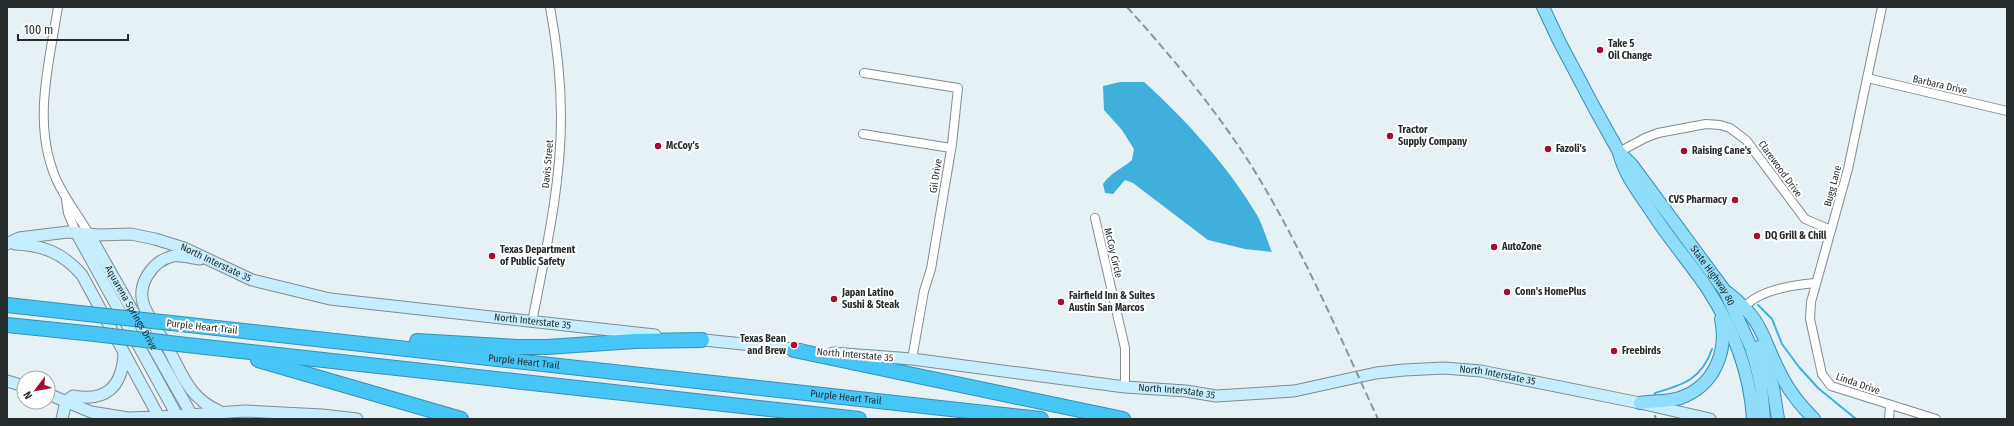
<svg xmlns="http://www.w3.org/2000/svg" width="2014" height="426" font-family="'Fira Sans Condensed',sans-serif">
	<rect width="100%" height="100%" fill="#e6f1f6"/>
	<path fill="#3fb0db" d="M1120 82H1144C1187 121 1227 165 1257 215 1263 226 1267 240 1272 252L1245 249 1208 240 1133 183 1125 180 1113 194 1105 193 1103 184C1109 174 1123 168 1132 160L1134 149 1122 130 1104 110 1103 86Z"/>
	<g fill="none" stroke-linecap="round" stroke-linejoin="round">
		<g stroke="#3fb0db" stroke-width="2">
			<path d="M1758 305 1772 319 1782 344 1799 367 1818 388 1856 419"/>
			<path d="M1654 397 1655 393C1683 385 1702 379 1712 349"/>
			<path d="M1655 416 1656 419"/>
		</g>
		<defs>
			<g id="street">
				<path d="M58 7C49 64 32 123 56 179 65 199 78 215 89 234"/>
				<path d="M1882 7 1848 169 1811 302 1810 319 1822 374 1831 386 1936 419"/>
				<path d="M864 73 958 88 952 144 931 269 924 291 912 359"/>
				<path d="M1867 78 2007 111"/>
				<path d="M863 134 951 148"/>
				<path d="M1619 152 1645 138 1658 133 1706 124 1720 125 1730 128 1746 140 1805 219 1831 230"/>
				<path d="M66 200 68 213 76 232"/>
				<path d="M1095 218 1125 348V387"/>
				<path d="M1742 311C1754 290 1793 285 1815 283"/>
				<path d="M532 322C545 255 561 186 561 118 561 81 557 44 550 7"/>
				<path d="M1889 419 1890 405"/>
			</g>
			<g id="secondary">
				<path d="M76 232 179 419"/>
				<path id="s1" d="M89 234 194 419"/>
				<path id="s2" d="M7 244 19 238 68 232 98 235 131 234 155 239 184 248 252 280 330 299 655 335"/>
				<path d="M15 244C43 245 63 253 82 275L160 419"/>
				<path d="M200 259C192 258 181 255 173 256 152 261 136 285 144 306 150 320 159 333 167 346 182 374 189 398 219 411"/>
				<path d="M694 339 802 350"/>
				<path id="s3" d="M833 353 912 359 1125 387 1186 391 1216 396 1294 391 1376 373 1404 370 1444 368 1481 371 1640 403 1710 419"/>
				<path d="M7 381 24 386"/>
				<path d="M48 394 91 412 128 418 159 417 245 411 322 415 357 419"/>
				<path d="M66 401 73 396C106 402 122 387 124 354"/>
				<path d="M62 419 66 401"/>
			</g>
			<g id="primary">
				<path id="s4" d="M1543 7 1559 41 1595 109 1619 152 1632 165 1725 291 1751 347 1756 364 1761 385 1764 419"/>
				<path d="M1619 153C1625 176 1640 194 1653 214 1670 240 1690 263 1707 288 1733 328 1750 371 1753 419"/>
				<path d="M1728 293C1765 322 1761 337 1781 375 1789 391 1801 406 1814 419"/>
				<path d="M1759 347 1773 387 1778 419"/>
				<path d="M1640 403C1653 401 1668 402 1680 398 1714 386 1728 352 1721 319"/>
			</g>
			<g id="highway">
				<path d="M7 305 88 314"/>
				<path id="s5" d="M171 323 1041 419"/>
				<path d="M7 325 95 334"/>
				<path d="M417 341 518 347H547L635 341 702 340"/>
				<path d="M178 344 859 419"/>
				<path d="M794 350 1123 419"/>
				<path d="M258 360 461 419"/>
			</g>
		</defs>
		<use href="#street" stroke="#818b90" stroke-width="10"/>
		<use href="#secondary" stroke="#818b90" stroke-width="13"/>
		<use href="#primary" stroke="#3a90af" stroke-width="14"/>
		<use href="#highway" stroke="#3a90af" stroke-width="16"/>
		<use href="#street" stroke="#fff" stroke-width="8"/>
		<use href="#secondary" stroke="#c7eefc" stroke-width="11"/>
		<use href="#primary" stroke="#8fddfa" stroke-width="12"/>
		<use href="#highway" stroke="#45c6f6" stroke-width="14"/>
		<path stroke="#8e9699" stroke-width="2" stroke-dasharray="8 4" stroke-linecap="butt" d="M1127 7C1171 56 1213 106 1249 162 1300 243 1338 333 1378 419"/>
		<defs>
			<g id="highway-bridge">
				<path d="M88 314 171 323"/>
				<path d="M95 334 178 344"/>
			</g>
		</defs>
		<use href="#highway-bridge" stroke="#3a90af" stroke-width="16" stroke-linecap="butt"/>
		<use href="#highway-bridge" stroke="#45c6f6" stroke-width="14"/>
	</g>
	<g fill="#a70d32" stroke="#fff" stroke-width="1.5">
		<circle cx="1600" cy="50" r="4"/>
		<circle cx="1390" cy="136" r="4"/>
		<circle cx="658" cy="146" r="4"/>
		<circle cx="1548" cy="149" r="4"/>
		<circle cx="1684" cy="151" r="4"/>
		<circle cx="1735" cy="200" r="4"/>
		<circle cx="1757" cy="236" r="4"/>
		<circle cx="1494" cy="247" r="4"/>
		<circle cx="492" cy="256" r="4"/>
		<circle cx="1507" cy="292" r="4"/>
		<circle cx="834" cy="299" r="4"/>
		<circle cx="1061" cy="302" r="4"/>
		<circle cx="794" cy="345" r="4"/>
		<circle cx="1614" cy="351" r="4"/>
	</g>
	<g text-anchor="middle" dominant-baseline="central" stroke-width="4" stroke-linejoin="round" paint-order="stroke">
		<g font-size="10" font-weight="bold" fill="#262b2c" stroke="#fff" text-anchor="start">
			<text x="1608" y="44">Take 5<tspan x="1608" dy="12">Oil Change</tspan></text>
			<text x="1398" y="130">Tractor<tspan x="1398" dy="12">Supply Company</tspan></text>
			<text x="666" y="146">McCoy's</text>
			<text x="1556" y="149">Fazoli's</text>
			<text x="1692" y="151">Raising Cane's</text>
			<text x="1727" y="200" text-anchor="end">CVS Pharmacy</text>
			<text x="1765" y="236">DQ Grill &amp; Chill</text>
			<text x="1502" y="247">AutoZone</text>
			<text x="500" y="250">Texas Department<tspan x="500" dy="12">of Public Safety</tspan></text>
			<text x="1515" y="292">Conn's HomePlus</text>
			<text x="842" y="293">Japan Latino<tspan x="842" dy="12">Sushi &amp; Steak</tspan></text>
			<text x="1069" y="296">Fairfield Inn &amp; Suites<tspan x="1069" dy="12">Austin San Marcos</tspan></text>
			<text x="786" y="339" text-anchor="end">Texas Bean<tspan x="786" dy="12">and Brew</tspan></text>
			<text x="1622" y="351">Freebirds</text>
		</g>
		<g font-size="10" fill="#262b2c" stroke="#fff">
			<text transform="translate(1940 85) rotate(13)">Barbara Drive</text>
			<text transform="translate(548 164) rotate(-85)">Davis Street</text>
			<text transform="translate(1780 169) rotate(54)">Clarewood Drive</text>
			<text transform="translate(936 176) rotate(-81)">Gil Drive</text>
			<text transform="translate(1833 186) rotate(-75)">Bugg Lane</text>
			<text transform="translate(1113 253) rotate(77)">McCoy Circle</text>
			<text stroke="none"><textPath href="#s2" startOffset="216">North Interstate 35</textPath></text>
			<text stroke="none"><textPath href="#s4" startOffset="319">State Highway 80</textPath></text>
			<text stroke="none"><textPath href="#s1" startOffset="85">Aquarena Springs Drive</textPath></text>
			<text stroke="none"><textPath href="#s2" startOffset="540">North Interstate 35</textPath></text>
			<text transform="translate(202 327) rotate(6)">Purple Heart Trail</text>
			<text transform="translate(855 355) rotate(5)">North Interstate 35</text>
			<text stroke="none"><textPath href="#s5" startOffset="355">Purple Heart Trail</textPath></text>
			<text stroke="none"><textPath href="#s3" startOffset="670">North Interstate 35</textPath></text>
			<text transform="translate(1858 384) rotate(19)">Linda Drive</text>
			<text stroke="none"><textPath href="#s3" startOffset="346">North Interstate 35</textPath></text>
			<text stroke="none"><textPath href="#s5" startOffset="679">Purple Heart Trail</textPath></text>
		</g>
	</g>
	<rect width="2014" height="426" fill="none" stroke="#262b2c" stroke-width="16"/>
	<g transform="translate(36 390) rotate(238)"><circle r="19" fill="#ffffff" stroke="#a8aaab"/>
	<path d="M0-3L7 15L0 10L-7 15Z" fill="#a70d32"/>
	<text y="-6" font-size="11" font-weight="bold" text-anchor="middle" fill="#262b2c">N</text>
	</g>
	<path d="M18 34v6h110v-6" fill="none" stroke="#262b2c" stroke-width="2"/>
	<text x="24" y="34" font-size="12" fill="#262b2c" stroke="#ffffff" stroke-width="3" paint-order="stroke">100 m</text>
</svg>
